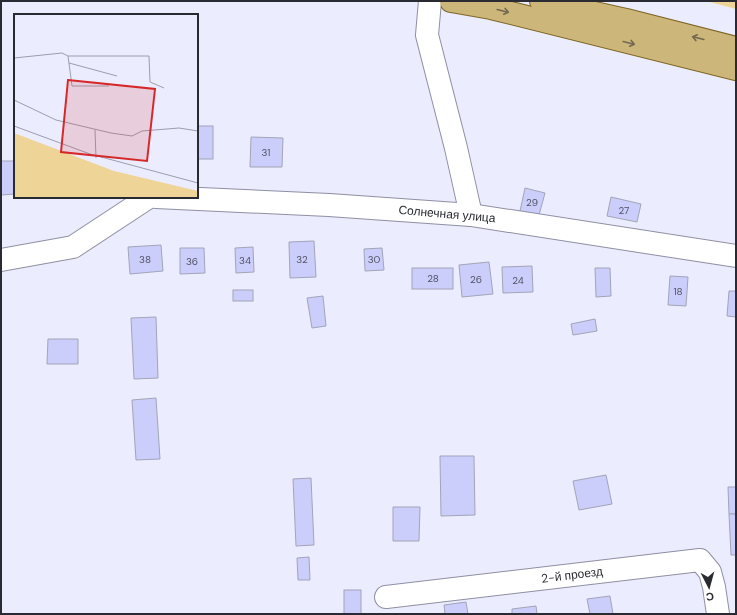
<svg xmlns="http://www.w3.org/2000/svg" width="737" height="615" font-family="'DM Sans',sans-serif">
	<rect width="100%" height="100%" fill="#ebecfd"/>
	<path fill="#efd498" d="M706 1H736V9Z"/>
	<g fill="#cbcefa" stroke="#a2a4b8">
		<rect x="197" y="126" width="16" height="33"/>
		<path d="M251 137 283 138 282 167H250Z"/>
		<path d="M1 161H15V194L1 195Z"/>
		<path d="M525 188 545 193 539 215 520 211Z"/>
		<path d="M611 197 641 204 637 222 607 216Z"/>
		<path d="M314 241 316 277 290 278 289 242Z"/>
		<path d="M161 245 163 271 130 274 128 247Z"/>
		<path d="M253 247 254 272 236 273 235 248Z"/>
		<path d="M180 248H204L205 273 180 274Z"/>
		<path d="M382 248 384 270 365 271 364 249Z"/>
		<path d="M489 262 493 294 462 297 459 265Z"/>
		<path d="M532 266 533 292 503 293 502 267Z"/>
		<rect x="412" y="268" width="41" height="21"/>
		<path d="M595 268H610L611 296 596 297Z"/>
		<path d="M670 276 688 277 686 306 668 305Z"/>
		<rect x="233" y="290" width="20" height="11"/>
		<path d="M729 291H736V317L727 316Z"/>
		<path d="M323 296 326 326 312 328 307 298Z"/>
		<path d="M156 317 158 378 134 379 131 318Z"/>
		<path d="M595 319 597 331 573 335 571 324Z"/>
		<path d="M48 339H78V364H47Z"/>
		<path d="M156 398 160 459 136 460 132 400Z"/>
		<path d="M440 456H474L475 515 441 516Z"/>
		<path d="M606 475 612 504 579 510 573 481Z"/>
		<path d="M311 478 314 545 296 546 293 479Z"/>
		<path d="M728 487H736V514H729Z"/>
		<path d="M393 507H420L419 541H393Z"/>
		<path d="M729 514H736V555H731Z"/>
		<path d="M309 557 310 580H298L297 558Z"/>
		<rect x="344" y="590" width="17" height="24"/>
		<path d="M610 596 613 614H590L587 599Z"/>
		<path d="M466 602 468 614H445L444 605Z"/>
		<path d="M536 606 537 614H512V609Z"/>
	</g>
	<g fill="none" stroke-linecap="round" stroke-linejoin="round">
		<defs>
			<g id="minor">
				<path d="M430 1 427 35 456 148 471 215"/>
				<path d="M156 197 329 205 471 215 736 256"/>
				<path d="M1 260 73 247 149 197"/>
				<path d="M386 597 700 560 710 572 714 587 718 614"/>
			</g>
			<g id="primary">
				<path d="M451 1 491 8 736 69"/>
				<path d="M541 1 626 20 736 48"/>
			</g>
		</defs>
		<use href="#minor" stroke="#8e8fa3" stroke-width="24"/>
		<use href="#primary" stroke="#7e6628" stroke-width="24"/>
		<use href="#minor" stroke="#fff" stroke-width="22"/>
		<use href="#primary" stroke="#cdb67a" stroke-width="22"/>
	</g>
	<defs><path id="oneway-shaft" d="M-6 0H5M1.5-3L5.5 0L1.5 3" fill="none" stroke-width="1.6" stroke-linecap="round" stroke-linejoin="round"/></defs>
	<g stroke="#736952">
		<use href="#oneway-shaft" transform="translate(503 11) rotate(14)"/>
		<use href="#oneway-shaft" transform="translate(698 38) rotate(-166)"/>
		<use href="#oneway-shaft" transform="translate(629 43) rotate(14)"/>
	</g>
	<g text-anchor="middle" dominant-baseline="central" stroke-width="3" stroke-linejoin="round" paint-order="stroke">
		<g font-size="10" fill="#525364">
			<text x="266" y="152">31</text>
			<text x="532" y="202">29</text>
			<text x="624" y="210">27</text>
			<text x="145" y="259">38</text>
			<text x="302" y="259">32</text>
			<text x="374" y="259">30</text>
			<text x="245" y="260">34</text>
			<text x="192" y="261">36</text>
			<text x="433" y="278">28</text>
			<text x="476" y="279">26</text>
			<text x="518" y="280">24</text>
			<text x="678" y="291">18</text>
		</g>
		<g font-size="12" fill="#292a32" stroke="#fff">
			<text transform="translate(447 214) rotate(5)">Солнечная улица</text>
			<text transform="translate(572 575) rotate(-7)">2-й проезд</text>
		</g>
	</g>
	<g transform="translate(14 14)">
		<rect width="184" height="184" fill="#ebecfd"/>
		<path d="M0 119 100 157 184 177V184H0Z" fill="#efd498"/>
		<path fill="none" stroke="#9d9eac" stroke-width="1" d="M54 42 58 72H95M0 44 48 39 54 42H135L136 68 150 74M55 49 103 62M0 86 42 106 97 119 118 122 128 117 165 114 184 117M0 112 76 140 184 169M81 116 82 144"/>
		<path fill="#d62828" fill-opacity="0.15" stroke="#d62828" stroke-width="2" d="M54 66 141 75 133 147 47 138Z"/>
		<rect width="184" height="184" fill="none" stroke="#292a32" stroke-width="2"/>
	</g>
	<rect width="737" height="615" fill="none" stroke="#292a32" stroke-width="4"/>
	<g transform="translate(709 587) rotate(174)" stroke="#ffffff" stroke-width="3" paint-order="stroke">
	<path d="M0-3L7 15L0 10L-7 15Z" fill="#292a32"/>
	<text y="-6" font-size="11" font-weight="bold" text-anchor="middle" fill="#292a32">С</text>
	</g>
</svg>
